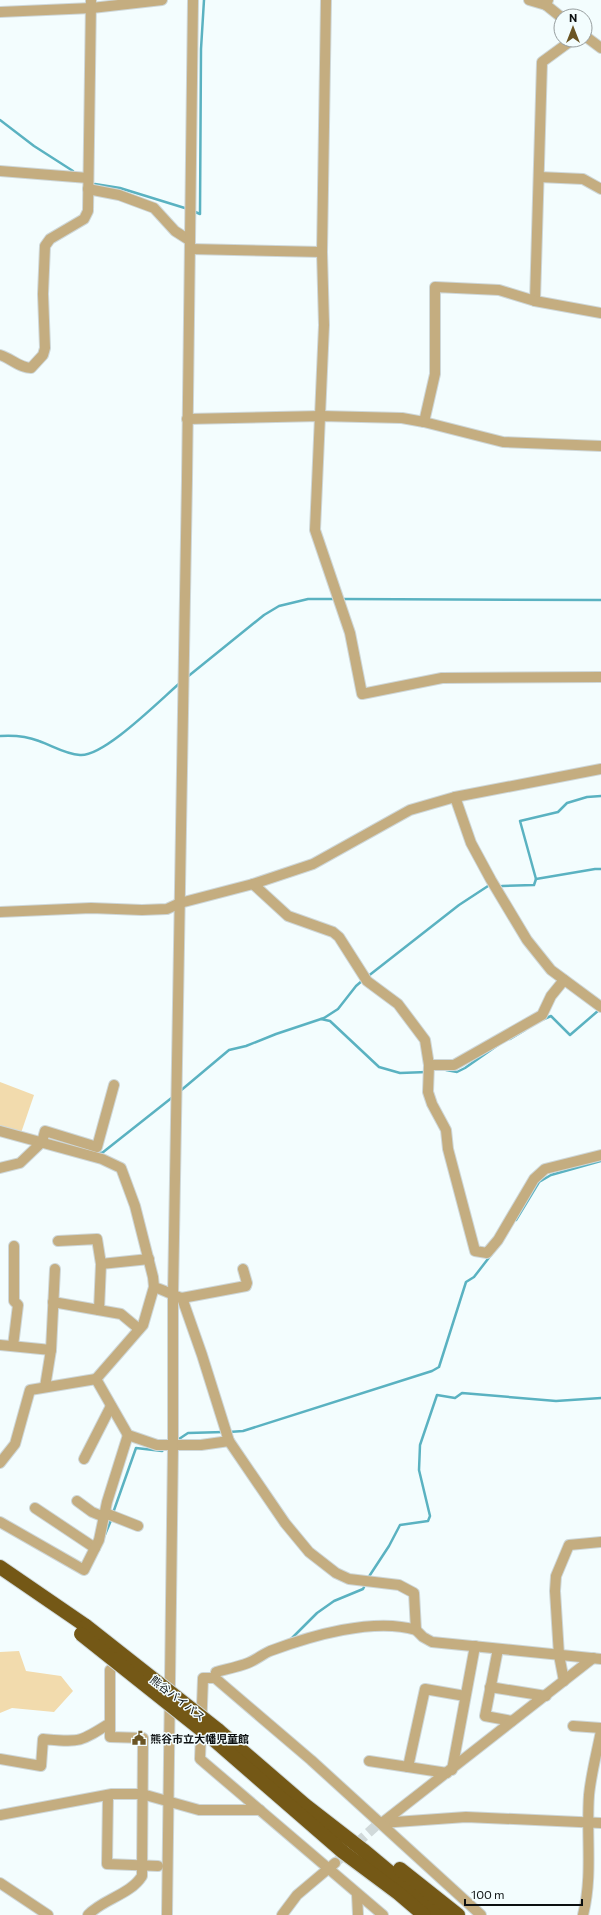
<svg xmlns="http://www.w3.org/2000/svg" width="601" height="1915" font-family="Commissioner,'Noto Sans JP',sans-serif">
	<rect width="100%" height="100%" fill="#f3fdfe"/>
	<g fill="#f2dbad">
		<path d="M0 1082 34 1095 21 1133 0 1127Z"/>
		<path d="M19 1651 26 1671 61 1676 73 1691 54 1712 12 1708 0 1713V1652Z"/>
	</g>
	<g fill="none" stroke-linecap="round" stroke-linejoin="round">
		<g stroke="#5ab2c1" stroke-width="2.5">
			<path d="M0 120 34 146 73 171"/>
			<path d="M95 184 120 188 188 209"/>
			<path d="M193 211 200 214 201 49 204 0"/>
			<path d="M341 599 601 600"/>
			<path d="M186 678 264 615 279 606 308 599H336"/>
			<path d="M0 736C14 735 26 736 39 741 53 746 65 754 80 755 104 757 161 699 181 682"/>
			<path d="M536 879 595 869H601"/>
			<path d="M502 886 534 885 536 879 520 821 558 812 567 803 587 797 601 796"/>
			<path d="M367 977 459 905 488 886"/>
			<path d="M321 1019 330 1021 379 1067 400 1073 427 1072"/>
			<path d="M544 1019 551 1016 570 1035 599 1010"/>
			<path d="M510 1039 525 1030"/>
			<path d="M446 1070 457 1072 465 1068 498 1045"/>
			<path d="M179 1092 229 1050 246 1046 276 1034 324 1018 338 1009 356 986 363 980"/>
			<path d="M89 1150 102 1153 174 1096"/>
			<path d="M516 1220 539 1182 551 1175 601 1161"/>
			<path d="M229 1432 243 1431 432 1371 439 1367 466 1282 474 1277 491 1255"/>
			<path d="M176 1441 188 1433 224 1432"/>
			<path d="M113 1513 136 1448 162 1451 165 1448"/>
			<path d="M104 1537 112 1518"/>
			<path d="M368 1578 389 1546 400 1525 428 1521 430 1516 419 1470 420 1445 437 1395 455 1398 462 1393 556 1401 601 1398"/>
			<path d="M290 1640 317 1613 334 1601 363 1589 366 1583"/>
		</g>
		<path stroke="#d0d9da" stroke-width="10" stroke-dasharray="10 5" stroke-linecap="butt" d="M335 1863 378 1824"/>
		<defs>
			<g id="minor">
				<path d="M326 0 322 252 324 325 315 530 350 633 362 694 442 678 601 677"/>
				<path d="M529 0 546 5"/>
				<path d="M548 0 546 5 561 17"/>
				<path d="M0 12 92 8 162 0"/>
				<path d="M585 36 601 48"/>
				<path d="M0 171 88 178"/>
				<path d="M539 177 583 179 601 189"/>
				<path d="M88 189 119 195 154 208 175 231 189 240"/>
				<path d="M190 249 322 252"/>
				<path d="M535 301 542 62 572 40"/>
				<path d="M0 355C11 358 19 368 31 368L43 355 45 348 43 294 45 246 50 239 84 219 88 211 91 0"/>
				<path d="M187 419 321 416 402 418 424 422 503 442 601 446"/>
				<path d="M424 422 435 374V287L499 290 535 301 601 313"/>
				<path d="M455 797 471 843 491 880 527 940 551 970 601 1007"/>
				<path d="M253 884 288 916 333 932 339 937 367 981 398 1004 425 1040 429 1065 428 1092 432 1104 446 1130 448 1149 475 1251 487 1253 498 1240 534 1179 545 1169 601 1155"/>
				<path d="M0 912 91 908 142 910 167 909 180 903 253 884 313 864 410 810 455 797 601 769"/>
				<path d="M429 1065H454L542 1015 551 996 564 980"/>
				<path d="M0 1131 102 1159 121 1168 135 1206 153 1277 154 1287C164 1290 172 1295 182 1298L202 1355 229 1441 285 1523 309 1552 336 1573 349 1579 399 1585 414 1593 416 1630"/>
				<path d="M0 1168 20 1163 42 1142 45 1131 97 1147 114 1085"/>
				<path d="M58 1241 97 1239 101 1264 99 1310"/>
				<path d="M101 1264 149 1259"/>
				<path d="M182 1298 246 1286 247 1283 243 1269"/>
				<path d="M53 1302 121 1314 139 1329"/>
				<path d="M0 1345 51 1350"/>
				<path d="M13 1346 18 1305 14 1301V1246"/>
				<path d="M96 1379 143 1325 154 1287"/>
				<path d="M45 1387 51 1350 55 1269"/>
				<path d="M84 1459 111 1406"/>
				<path d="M0 1463 15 1444 30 1390 96 1379 128 1435 157 1445H201L229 1441"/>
				<path d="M77 1501 92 1512 104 1517"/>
				<path d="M35 1508 95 1548"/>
				<path d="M105 1513 138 1526"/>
				<path d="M0 1522 84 1570 99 1540 107 1502 128 1435"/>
				<path d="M498 1649 485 1716 512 1721"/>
				<path d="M215 1678H203L200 1759 383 1915"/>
				<path d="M564 1681 559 1655 555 1591 556 1576 569 1545 601 1542"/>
				<path d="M490 1687 546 1696"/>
				<path d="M573 1726 601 1728"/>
				<path d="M0 1759 41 1766 43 1739C80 1742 79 1743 110 1723"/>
				<path d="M369 1761 447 1773"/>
				<path d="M408 1767 425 1689 465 1696"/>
				<path d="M452 1770 475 1646"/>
				<path d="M108 1795 107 1864 158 1866"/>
				<path d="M0 1815 112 1794H142L199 1810H260"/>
				<path d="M381 1823 466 1817 601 1823"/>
				<path d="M382 1823 593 1658"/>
				<path d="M0 1883 48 1915"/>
				<path d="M357 1894 358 1915"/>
				<path d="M88 1915C103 1899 130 1895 142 1876L143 1738 110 1737V1670"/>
				<path d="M167 1915 173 1445V1296L187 479 193 0"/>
				<path d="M282 1915 297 1895 335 1863"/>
				<path d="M481 1915 311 1760 215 1678 216 1672C227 1669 238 1667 248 1663 256 1660 263 1654 270 1651 310 1636 374 1617 416 1630L423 1637 432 1642 601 1659"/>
				<path d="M583 1915C593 1875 586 1836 589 1795 591 1774 597 1752 601 1731"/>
			</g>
			<g id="highway">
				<path d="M0 1567 86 1626"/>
				<path d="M218 1730 305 1805 363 1850 441 1915"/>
				<path d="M213 1739 343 1852 398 1893 424 1915"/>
				<path d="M400 1869 458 1915"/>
			</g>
		</defs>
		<use href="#minor" stroke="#ced7d8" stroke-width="12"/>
		<use href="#highway" stroke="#ced7d8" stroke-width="16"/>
		<use href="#minor" stroke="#c4ad80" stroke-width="10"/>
		<use href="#highway" stroke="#745816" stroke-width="14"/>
		<defs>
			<g id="highway-bridge">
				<path d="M86 1626 218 1730"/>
				<path d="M81 1634 213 1739"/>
			</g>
		</defs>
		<use href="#highway-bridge" stroke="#ced7d8" stroke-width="16" stroke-linecap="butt"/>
		<use href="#highway-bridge" stroke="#745816" stroke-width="14"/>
	</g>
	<defs>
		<symbol id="civic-bare" viewBox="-9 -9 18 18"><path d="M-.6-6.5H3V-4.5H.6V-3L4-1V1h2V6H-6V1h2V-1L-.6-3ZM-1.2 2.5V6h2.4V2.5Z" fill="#6b5524" stroke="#f3fdfe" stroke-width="2.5" paint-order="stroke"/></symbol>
	</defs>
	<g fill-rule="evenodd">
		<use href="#civic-bare" x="129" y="1728" width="20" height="20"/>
	</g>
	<g text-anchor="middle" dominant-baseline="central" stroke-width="3" stroke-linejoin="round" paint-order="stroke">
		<g font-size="11" fill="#0c1011" stroke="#f3fdfe">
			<text transform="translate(178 1698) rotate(38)">熊谷バイパス</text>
		</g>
		<g font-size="11" font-weight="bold" fill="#0c1011" stroke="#f3fdfe" text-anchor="start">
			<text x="150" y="1738">熊谷市立大幡児童館</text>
		</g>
	</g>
	<g transform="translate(573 28)"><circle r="19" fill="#f3fdfe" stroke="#979e9f"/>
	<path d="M0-3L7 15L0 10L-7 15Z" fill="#6b5524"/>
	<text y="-6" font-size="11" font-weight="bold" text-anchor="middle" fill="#0c1011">N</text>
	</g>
	<path d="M465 1899v6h117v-6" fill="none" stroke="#0c1011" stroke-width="2"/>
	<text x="471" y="1899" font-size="12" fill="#0c1011" stroke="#f3fdfe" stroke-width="3" paint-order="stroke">100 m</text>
</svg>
